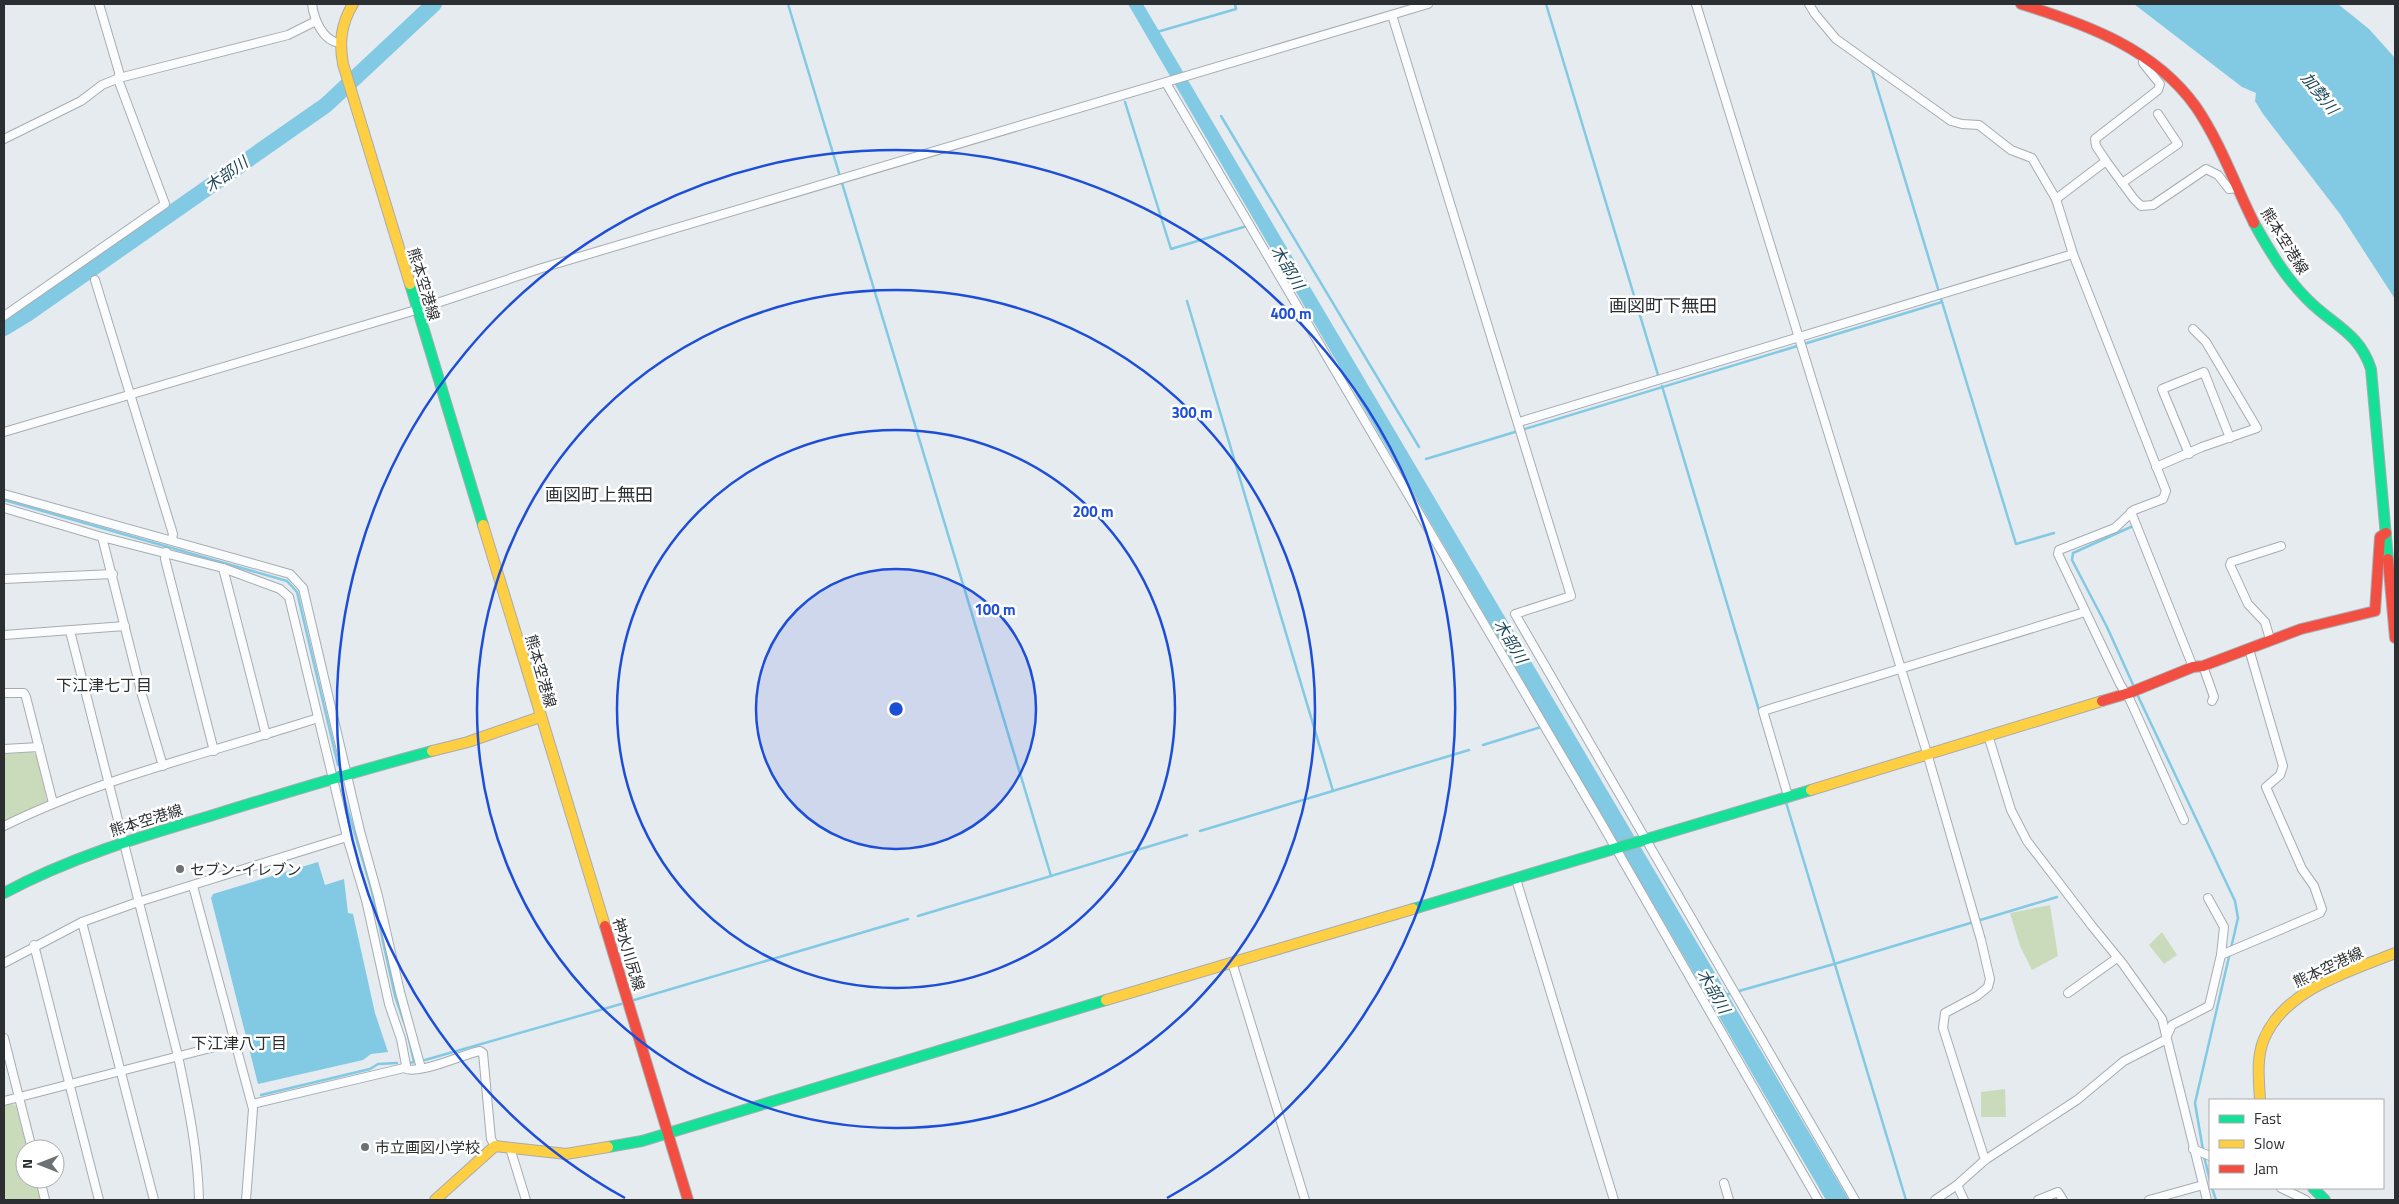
<svg xmlns="http://www.w3.org/2000/svg" width="2399" height="1204" font-family="'Titillium Web','Noto Sans JP',sans-serif">
	<rect width="100%" height="100%" fill="#e6ebf0"/>
	<g fill="#cadbbc">
		<path d="M32 752 37 755 47 801 4 821V754Z"/>
		<path d="M2050 905 2058 956 2032 970 2020 946 2010 913Z"/>
		<path d="M2162 932 2177 955 2164 964 2149 945Z"/>
		<path d="M2005 1089 2006 1117H1981V1092Z"/>
		<path d="M11 1103 16 1106 28 1149H25V1179H35L41 1200H4V1105Z"/>
	</g>
	<g fill="#82c9e3">
		<path d="M1128 4H1143L1849 1200H1826Z"/>
		<path d="M2134 4H2338L2369 29 2395 58V299L2340 214 2263 114 2255 101 2256 93 2242 87Z"/>
		<path d="M318 862 325 885 344 879 348 913 353 914 375 1013 388 1052 371 1054 363 1060 258 1084 211 898 213 894Z"/>
	</g>
	<g fill="none" stroke-linecap="round" stroke-linejoin="round">
		<g stroke="#82c9e3" stroke-width="2.5">
			<path d="M788 4 1051 876"/>
			<path d="M1546 4 1658 375"/>
			<path d="M1157 32 1236 9 1235 4"/>
			<path d="M1871 67 1942 302"/>
			<path d="M1125 102 1171 249 1247 226"/>
			<path d="M1221 116 1419 447"/>
			<path d="M1187 301 1333 791"/>
			<path d="M1662 386 1784 794"/>
			<path d="M1426 459 1942 302 2016 544 2054 533"/>
			<path d="M4 500 287 581 297 592 338 765"/>
			<path d="M2133 526 2073 553 2072 560 2107 627 2135 689"/>
			<path d="M2137 694 2235 901 2238 918 2195 1103 2203 1150"/>
			<path d="M1483 745 1541 727"/>
			<path d="M342 790 372 892 395 996 407 1031 414 1062 409 1063"/>
			<path d="M1785 799 1906 1200"/>
			<path d="M1200 831 1469 750"/>
			<path d="M918 916 1187 835"/>
			<path d="M1725 995 1834 964 2057 897"/>
			<path d="M634 1000 908 919"/>
			<path d="M425 1060 621 1004"/>
			<path d="M261 1095 370 1069 378 1064 397 1063"/>
			<path d="M2204 1156 2210 1181"/>
			<path d="M2212 1188 2216 1200"/>
		</g>
		<path stroke="#82c9e3" stroke-width="16" d="M4 328 27 314 326 105 434 4"/>
		<defs>
			<g id="street">
				<path d="M312 4C314 19 322 40 339 43"/>
				<path d="M1696 4 1927 753 1981 940 1990 979 1988 987 1977 996 1945 1013 1943 1028 1985 1160"/>
				<path d="M1809 4 1815 14 1836 39 1951 121 1962 124 1979 125 2011 150 2032 158 2056 199 2073 254 2166 491 2163 499 2134 510 2115 528 2059 550 2058 554 2120 684 2130 700 2184 820"/>
				<path d="M1392 15 1571 596 1515 614 1855 1200"/>
				<path d="M1166 83 1599 819 1818 1200"/>
				<path d="M4 139 81 101 102 85 119 78 288 35 316 21"/>
				<path d="M2106 161 2134 199 2141 206 2153 205 2206 169 2218 175 2229 189 2237 188"/>
				<path d="M2122 183 2178 144 2158 114"/>
				<path d="M2056 199 2106 161 2096 146 2095 139 2158 90 2160 84 2143 63V57"/>
				<path d="M95 280 173 534 172 539"/>
				<path d="M4 316 165 204 119 82V72L99 4"/>
				<path d="M1519 422 2073 254"/>
				<path d="M4 432 416 310 542 268 1428 4"/>
				<path d="M2189 454 2162 389 2204 372 2230 438"/>
				<path d="M2156 467 2202 447 2257 428 2206 342 2193 329"/>
				<path d="M4 494 290 574 303 588 360 831 378 896 400 992 421 1068"/>
				<path d="M4 508 102 537 223 568 280 589 289 597 347 837 366 900 389 1004 401 1039 406 1065 404 1068"/>
				<path d="M2131 512 2193 667"/>
				<path d="M102 537 142 695 163 766"/>
				<path d="M166 552 165 559 214 751"/>
				<path d="M223 568 266 735"/>
				<path d="M4 579 113 574"/>
				<path d="M70 631 178 1056C188 1104 198 1151 199 1200"/>
				<path d="M4 635 125 626"/>
				<path d="M2270 639 2265 622 2248 604 2230 565 2231 562 2281 546"/>
				<path d="M2203 666 2214 697 2212 701"/>
				<path d="M4 693H24L26 697 53 803"/>
				<path d="M1988 735 2011 810 2027 841 2092 926 2123 964 2162 1019 2207 1200"/>
				<path d="M4 749 39 747"/>
				<path d="M1788 796 1763 711 2085 612"/>
				<path d="M4 826C103 777 214 752 318 718"/>
				<path d="M1516 879 1614 1200"/>
				<path d="M193 886 253 1109 246 1200"/>
				<path d="M2208 898 2224 927 2221 955"/>
				<path d="M82 922 154 1200"/>
				<path d="M34 945 99 1200"/>
				<path d="M1232 962 1305 1200"/>
				<path d="M4 963 82 922 138 902 347 837"/>
				<path d="M2068 993 2117 958"/>
				<path d="M4 1038 32 1149"/>
				<path d="M4 1101 234 1042"/>
				<path d="M252 1104 404 1068C418 1076 463 1054 480 1051L483 1053 491 1139 495 1146"/>
				<path d="M510 1148 526 1200"/>
				<path d="M2193 1149 2210 1156"/>
				<path d="M40 1179 45 1200"/>
				<path d="M1724 1183 1729 1200"/>
				<path d="M1957 1185 1964 1200"/>
				<path d="M2281 1188 2306 1200"/>
				<path d="M1935 1200 1957 1185 1985 1160 2077 1100 2124 1061 2165 1040 2172 1025 2209 1006 2221 955 2320 913 2322 909 2314 886 2302 869 2266 787 2280 775 2283 766 2249 649"/>
				<path d="M2038 1200 2058 1192 2063 1200"/>
				<path d="M2149 1200 2203 1185"/>
			</g>
			<g id="fast">
				<path d="M2254 223C2269 250 2285 277 2307 299 2332 325 2359 332 2371 369L2388 559"/>
				<path d="M410 284 483 525"/>
				<path d="M4 893C69 858 139 837 210 816 284 793 357 771 432 751"/>
				<path d="M1413 909 1811 790"/>
				<path d="M608 1147 642 1141 1106 1000"/>
				<path d="M2313 1188 2325 1200"/>
			</g>
			<g id="slow">
				<path d="M353 4C341 24 339 42 343 64L410 284"/>
				<path d="M483 525 605 926"/>
				<path d="M432 751 468 742 540 717"/>
				<path d="M1811 790 2102 701"/>
				<path d="M1106 1000 1413 909"/>
				<path d="M2260 1100C2259 1080 2256 1058 2264 1039 2285 989 2349 972 2395 953"/>
				<path d="M435 1200 495 1146 566 1154 608 1147"/>
			</g>
			<g id="jam">
				<path d="M2021 4C2086 24 2155 49 2196 107 2220 142 2235 185 2254 223"/>
				<path d="M2388 559 2395 638"/>
				<path d="M2102 701 2129 693 2193 667 2203 666 2301 629 2375 611 2380 537 2386 533"/>
				<path d="M605 926 688 1200"/>
			</g>
		</defs>
		<use href="#street" stroke="#a8acaf" stroke-width="10"/>
		<use href="#fast" stroke="#a8acaf" stroke-width="12"/>
		<use href="#slow" stroke="#a8acaf" stroke-width="12"/>
		<use href="#jam" stroke="#a8acaf" stroke-width="12"/>
		<use href="#street" stroke="#fbfcfd" stroke-width="8"/>
		<use href="#fast" stroke="#16e098" stroke-width="10"/>
		<use href="#slow" stroke="#ffcf43" stroke-width="10"/>
		<use href="#jam" stroke="#f24e42" stroke-width="10"/>
	</g>
	<circle cx="896" cy="709" r="140" fill="#1d4ed8" fill-opacity=".12"/>
	<g fill="none" stroke="#1d4ed8" stroke-width="2.5">
		<circle cx="896" cy="709" r="140"/>
		<circle cx="896" cy="709" r="279"/>
		<circle cx="896" cy="709" r="419"/>
		<path d="M625 1198A559 559 0 1 1 1167 1198"/>
	</g>
	<g fill="#6d7174" stroke="#fff" stroke-width="2">
		<circle cx="180" cy="869" r="5"/>
		<circle cx="365" cy="1147" r="5"/>
	</g>
	<g text-anchor="middle" dominant-baseline="central" stroke-width="5" stroke-linejoin="round" paint-order="stroke">
		<g font-size="15" fill="#2c2f32" stroke="#fff">
			<text transform="translate(2285 241) rotate(58)">熊本空港線</text>
			<text transform="translate(424 284) rotate(73)">熊本空港線</text>
			<text transform="translate(541 671) rotate(74)">熊本空港線</text>
			<text transform="translate(146 820) rotate(-17)">熊本空港線</text>
			<text transform="translate(629 954) rotate(73)">神水川尻線</text>
			<text transform="translate(2328 967) rotate(-25)">熊本空港線</text>
		</g>
		<g font-size="15" fill="#2c2f32" stroke="#fff" text-anchor="start">
			<text x="190" y="869">セブン-イレブン</text>
			<text x="375" y="1147">市立画図小学校</text>
		</g>
		<g font-size="16" font-style="italic" fill="#1b4756" stroke="#fff">
			<text transform="translate(2320 93) rotate(51)">加勢川</text>
			<text transform="translate(226 174) rotate(-35)">木部川</text>
			<text transform="translate(1288 267) rotate(59)">木部川</text>
			<text transform="translate(1511 641) rotate(59)">木部川</text>
			<text transform="translate(1714 991) rotate(60)">木部川</text>
		</g>
		<g font-size="16" fill="#2c2f32" stroke="#fff">
			<text x="104" y="685">下江津七丁目</text>
			<text x="239" y="1043">下江津八丁目</text>
		</g>
		<g font-size="18" fill="#2c2f32" stroke="#fff">
			<text x="1663" y="305">画図町下無田</text>
			<text x="599" y="494">画図町上無田</text>
		</g>
	</g>
	<circle cx="896" cy="709" r="8" fill="#1d4ed8" stroke="#fff" stroke-width="2.5"/>
	<g font-size="15" text-anchor="middle" font-weight="bold" fill="#1d4ed8" stroke="#fff" stroke-width="5" stroke-linejoin="round" paint-order="stroke">
		<text x="1291" y="319">400 m</text>
		<text x="1192" y="418">300 m</text>
		<text x="1093" y="517">200 m</text>
		<text x="995" y="615">100 m</text>
	</g>
	<rect width="2399" height="1204" fill="none" stroke="#2c2f32" stroke-width="10"/>
	<rect x="2209" y="1099" width="175" height="90" fill="#ffffff" stroke="#abacad"/>
	<rect x="2219" y="1115" width="25" height="8" fill="#16e098" stroke="#abacad"/>
	<text x="2254" y="1124" font-size="15" fill="#2c2f32">Fast</text>
	<rect x="2219" y="1140" width="25" height="8" fill="#ffcf43" stroke="#abacad"/>
	<text x="2254" y="1149" font-size="15" fill="#2c2f32">Slow</text>
	<rect x="2219" y="1165" width="25" height="8" fill="#f24e42" stroke="#abacad"/>
	<text x="2254" y="1174" font-size="15" fill="#2c2f32">Jam</text>
	<g transform="translate(40 1164) rotate(270)"><circle r="24" fill="#ffffff" stroke="#abacad"/>
	<path d="M0-4L9 19L0 12L-9 19Z" fill="#6d7174"/>
	<text y="-8" font-size="14" font-weight="bold" text-anchor="middle" fill="#2c2f32">N</text>
	</g>
</svg>
